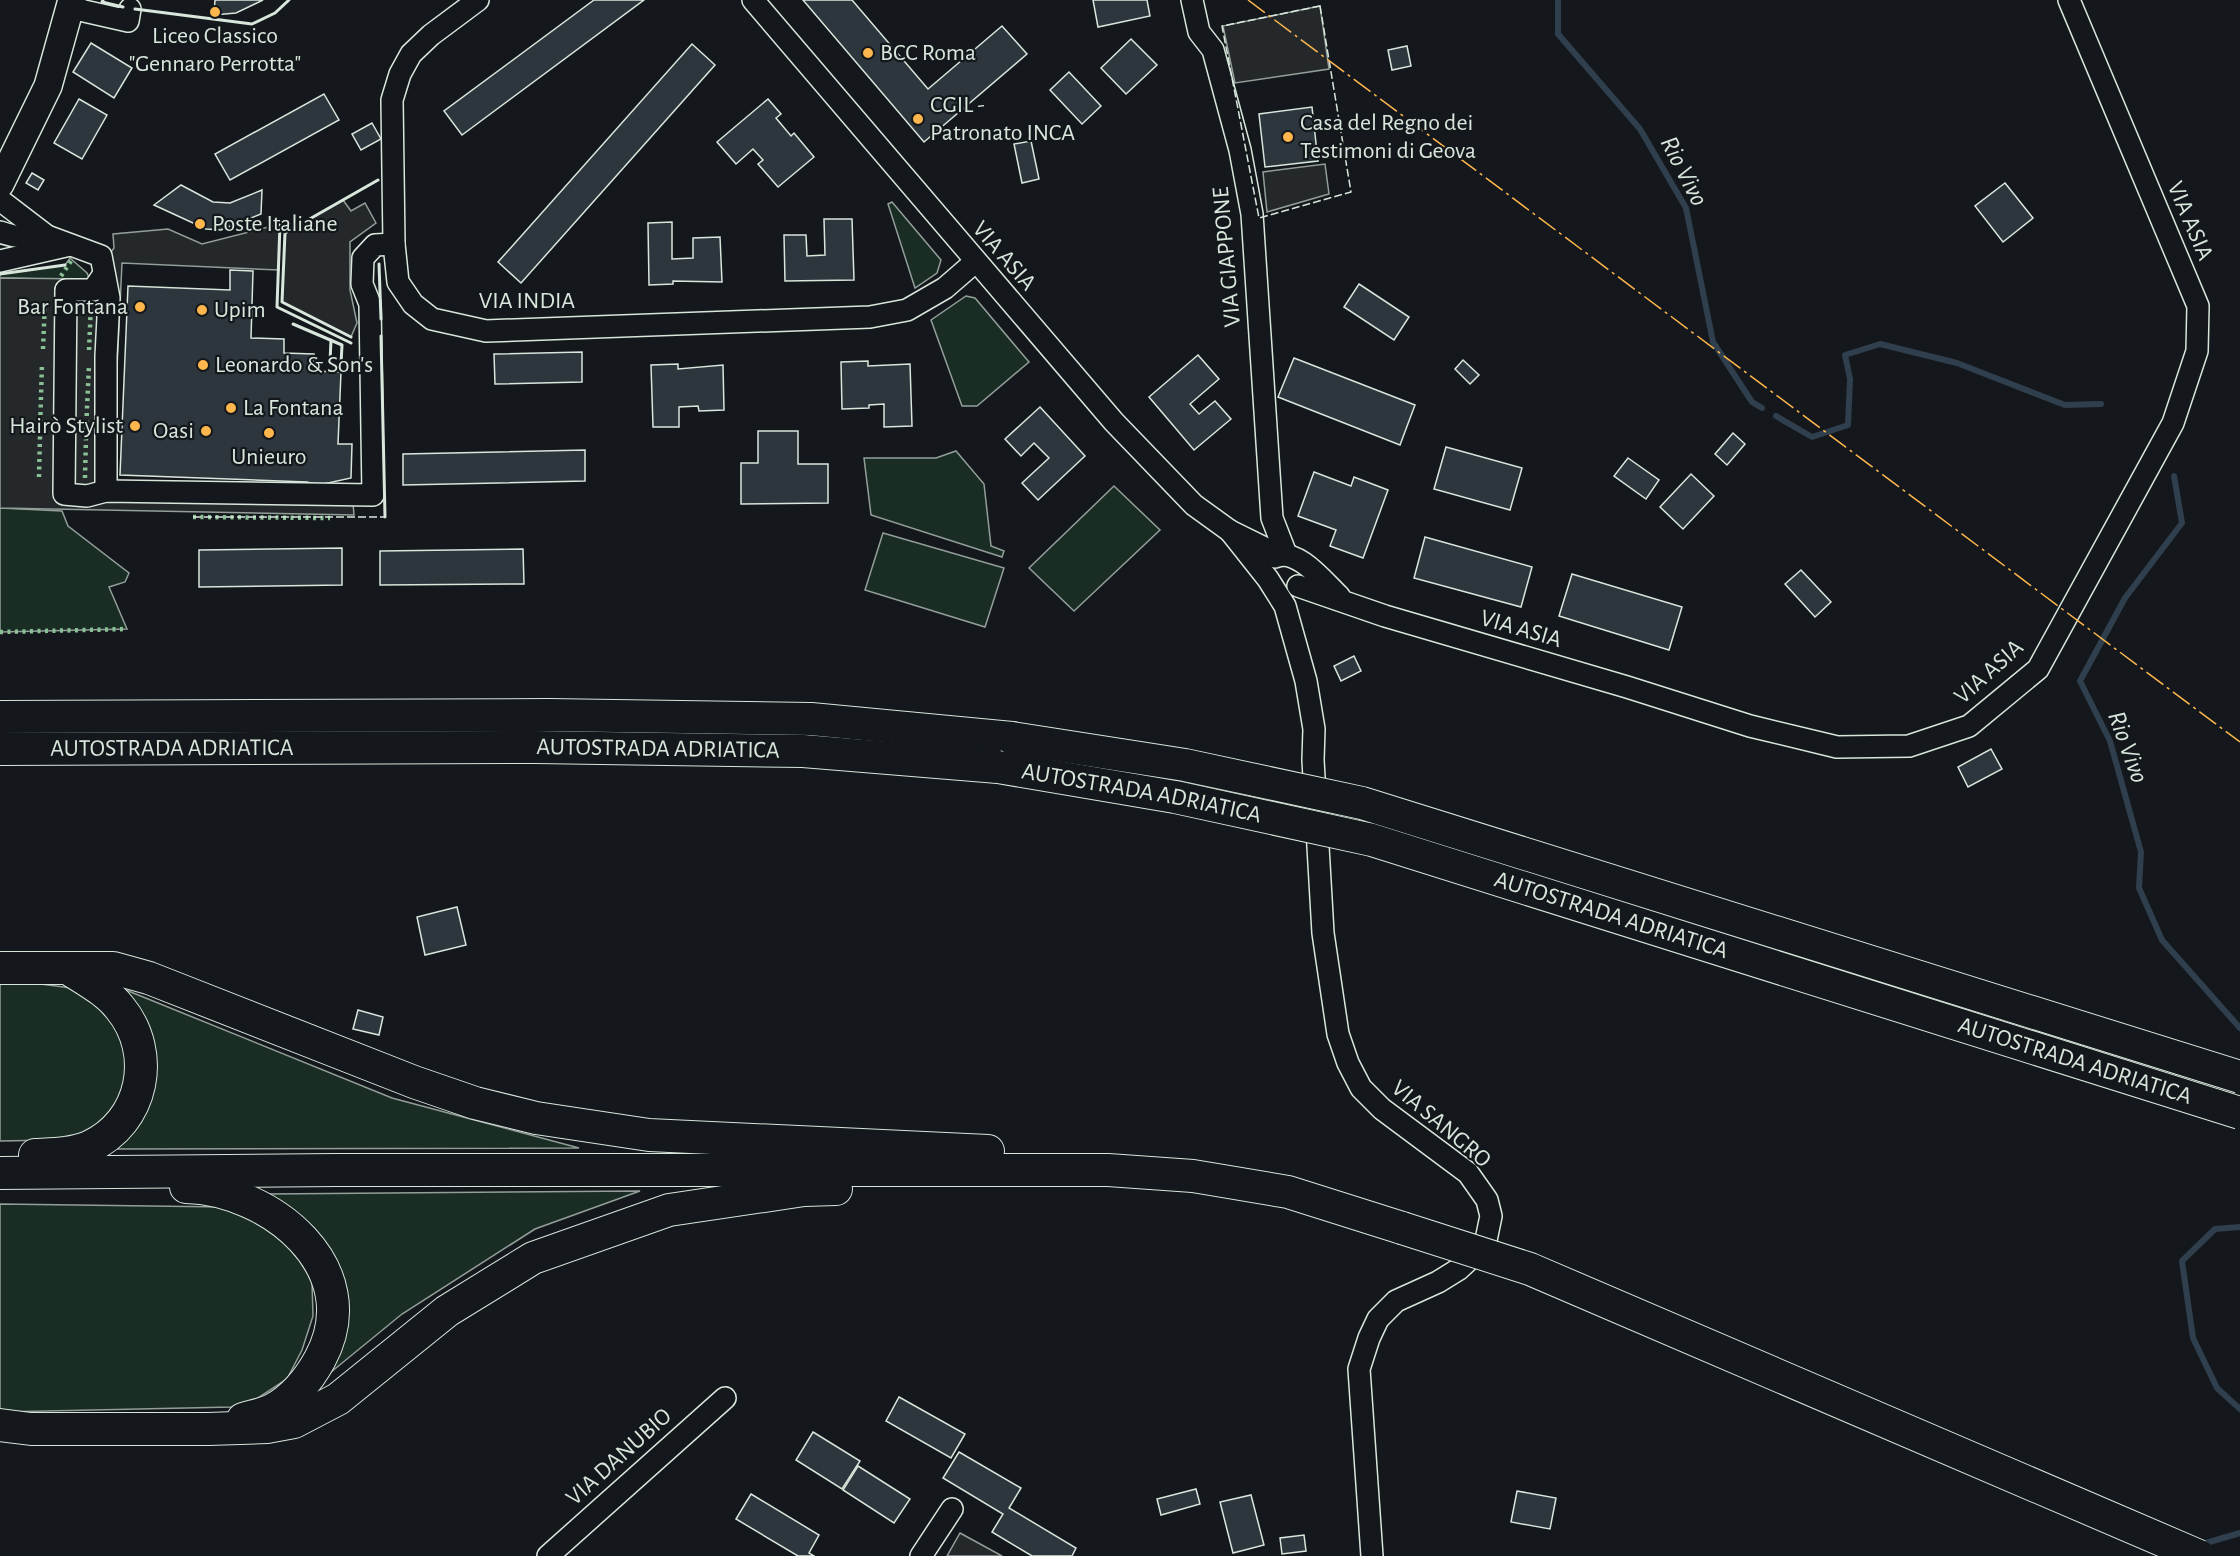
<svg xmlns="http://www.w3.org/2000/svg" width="2240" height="1556" font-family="'Alegreya Sans',sans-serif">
	<rect width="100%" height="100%" fill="#14181c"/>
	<g fill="#1a2d24" stroke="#939e99" stroke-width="1.5">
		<path d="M892 202 941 260 937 273 915 288 888 204Z"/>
		<path d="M70 258 87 273 90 280 0 278V274L65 265Z"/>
		<path d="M966 296 975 298 1029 362 977 406H962L931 320Z"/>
		<path d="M956 451 984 484 991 546 1004 551 1002 557 871 515 864 458H936Z"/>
		<path d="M1114 486 1160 530 1074 611 1029 568Z"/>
		<path d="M0 508 62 511 68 526 129 573 125 582 109 587 127 629 0 632Z"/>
		<path d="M883 533 1004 568 985 627 865 590Z"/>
		<path d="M10 980 79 989 121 1024 129 1082 115 1112 83 1135 53 1140 0 1141V982Z"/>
		<path d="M121 988 392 1098 579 1148 114 1149 154 1068 150 1028Z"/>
		<path d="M640 1191 535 1229 402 1314 303 1395 339 1342 321 1240 268 1194Z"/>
		<path d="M0 1204 226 1207 272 1226 298 1255 312 1283 313 1316 302 1350 287 1379 258 1398 232 1407 0 1412Z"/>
	</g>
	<g fill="#24282b" stroke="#939e99" stroke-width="1.5">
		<path d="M1320 6 1329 69 1235 83 1223 26Z"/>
		<path d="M1325 164 1329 194 1267 212 1263 172Z"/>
		<path d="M343 200 351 211 365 203 376 223 350 242V290L357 323 351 337 282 302 285 233Z"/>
		<path d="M280 224 279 270 122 263 112 473 121 484 352 491 354 515 0 508V278L90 279 114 248 113 234 168 229 202 244Z"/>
		<path d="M960 1533 1002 1556H947Z"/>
	</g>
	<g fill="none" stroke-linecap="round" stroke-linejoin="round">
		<g stroke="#2f3f4d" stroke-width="6">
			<path d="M1558 0V34L1640 129 1686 208 1713 342 1752 402 1762 408"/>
			<path d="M1776 416 1812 437 1848 425 1850 379 1845 355 1880 344 1957 363 2065 405 2101 404"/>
			<path d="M2174 476 2182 523 2125 598 2080 681 2110 741 2141 852 2139 888 2162 940 2240 1028"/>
			<path d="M2240 1227 2215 1229 2182 1261 2193 1338 2217 1388 2240 1409"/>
			<path d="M2199 1545 2240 1533"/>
		</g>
	</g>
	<g fill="#2c363c" stroke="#d8e6dc" stroke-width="1.5">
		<path d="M215 0H263L236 13 214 15Z"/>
		<path d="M594 0H644L462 135 444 111Z"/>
		<path d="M803 0H852L928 89 1002 26 1027 54 924 142Z"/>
		<path d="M1093 0H1147L1150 16 1098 27Z"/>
		<path d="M1131 39 1157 65 1126 94 1101 68Z"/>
		<path d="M91 43 132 68 114 98 73 72Z"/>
		<path d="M692 44 715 65 521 283 498 262Z"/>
		<path d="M1407 46 1411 66 1392 70 1388 50Z"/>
		<path d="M1069 72 1101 106 1082 124 1050 90Z"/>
		<path d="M324 94 339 120 230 180 215 154Z"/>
		<path d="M79 99 107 115 82 159 54 143Z"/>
		<path d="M768 99 781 114 776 118 791 136 794 133 814 157 778 187 758 164 763 160 753 149 736 164 717 142Z"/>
		<path d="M1312 107 1318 161 1265 167 1259 114Z"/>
		<path d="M372 123 381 139 361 150 352 134Z"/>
		<path d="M1031 141 1039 179 1022 183 1014 144Z"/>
		<path d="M32 173 44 180 38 190 26 183Z"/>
		<path d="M2005 183 2033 218 2003 242 1975 206Z"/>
		<path d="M181 185 213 202 230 203 262 190 261 214 221 230 206 229 154 205Z"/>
		<path d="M824 219H852L854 280 785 281 784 235H806L807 256 825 255Z"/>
		<path d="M672 222V259L693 258V238L720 237 722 282 673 281V284L649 285 648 223Z"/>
		<path d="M230 270 253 271 251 338 284 339V353L314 354 313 371 341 372 338 444H352L351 478 319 485 307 482 120 475 128 286 230 290Z"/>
		<path d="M1359 284 1409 317 1394 340 1344 307Z"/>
		<path d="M582 352V382L495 384 494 354Z"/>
		<path d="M1198 355 1219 379 1190 404 1199 414 1215 401 1231 419 1194 450 1149 397Z"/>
		<path d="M1294 358 1415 405 1400 445 1278 397Z"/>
		<path d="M1463 360 1479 375 1470 384 1455 369Z"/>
		<path d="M868 361V366L910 364 912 426 884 427V404L869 405V408L842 409 841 362Z"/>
		<path d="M678 364V369L723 365 724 410 699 411 698 406 679 407V427H653L651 365Z"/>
		<path d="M1040 407 1085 456 1038 500 1022 483 1049 458 1034 443 1021 456 1005 439Z"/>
		<path d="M758 431H798V464H828V503L741 504V463H758Z"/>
		<path d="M1733 433 1745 444 1727 465 1715 454Z"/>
		<path d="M1446 447 1522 468 1510 510 1434 489Z"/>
		<path d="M585 450V481L403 485V454Z"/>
		<path d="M1628 458 1659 480 1646 499 1614 476Z"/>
		<path d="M1314 472 1351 486 1354 477 1388 490 1363 558 1330 546 1336 530 1298 516Z"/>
		<path d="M1691 474 1714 496 1683 529 1660 507Z"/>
		<path d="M1425 537 1532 567 1521 607 1414 578Z"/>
		<path d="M342 548V585L199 587V550Z"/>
		<path d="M523 549 524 584 380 585V551Z"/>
		<path d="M1801 570 1831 602 1815 617 1785 584Z"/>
		<path d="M1572 574 1682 607 1669 650 1559 616Z"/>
		<path d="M1354 656 1361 671 1341 681 1334 666Z"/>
		<path d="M1991 749 2002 769 1968 787 1958 767Z"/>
		<path d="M457 907 466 945 425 955 417 917Z"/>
		<path d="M358 1010 383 1017 379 1035 353 1029Z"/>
		<path d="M899 1397 965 1434 951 1458 886 1421Z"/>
		<path d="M813 1432 860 1461 842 1489 796 1460Z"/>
		<path d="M959 1452 1021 1488 1009 1508 1076 1548 1072 1556H1032L992 1532 1003 1514 943 1478Z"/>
		<path d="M858 1466 910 1499 894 1523 843 1490Z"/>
		<path d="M1196 1489 1200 1504 1161 1515 1157 1499Z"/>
		<path d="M1517 1491 1556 1498 1550 1529 1511 1522Z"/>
		<path d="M751 1494 819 1535 809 1553 814 1556H798L736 1519Z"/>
		<path d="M1251 1495 1264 1545 1233 1553 1220 1502Z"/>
		<path d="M1304 1535 1306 1551 1282 1554 1280 1538Z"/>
	</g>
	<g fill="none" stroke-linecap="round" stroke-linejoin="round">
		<defs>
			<g id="minor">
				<path d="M478 0 431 35 411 54 400 74 392 100 394 244 398 282 413 304 432 319 486 331 870 317 907 310 945 288 975 262"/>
				<path d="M753 0 1114 422 1194 505 1230 531 1279 555"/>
				<path d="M1192 0 1199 32 1213 50 1240 150 1252 214 1272 518 1286 554"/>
				<path d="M71 8 128 21 130 9"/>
				<path d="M0 200 47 236 101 256 109 298 106 356V491"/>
				<path d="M0 232C17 238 30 239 47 236"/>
				<path d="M0 261 70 245"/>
				<path d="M104 274 93 290H66L64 494 87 496 106 491 373 495 370 304 362 284 363 258 375 245 394 244"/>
				<path d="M1230 531 1268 579 1285 606 1306 681 1314 729 1313 760 1323 933 1338 1034 1348 1063 1361 1088 1382 1109 1468 1173 1487 1200 1491 1216 1485 1245 1459 1269 1438 1282 1396 1301 1378 1319 1369 1338 1359 1369 1372 1556"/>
				<path d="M1275 557C1297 547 1324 582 1339 596"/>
				<path d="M1298 586 1385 616 1627 687 1750 726 1837 747 1909 746 1969 726 2038 669 2173 423 2197 351 2198 306 2069 0"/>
				<path d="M548 1556 725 1398"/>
				<path d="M921 1556 952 1509"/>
			</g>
			<path id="major" d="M0 184 48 86 72 0"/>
			<g id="highway">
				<path d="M0 717 549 715 811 719 1012 738"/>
				<path id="s1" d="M0 749 535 747 803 751 998 767"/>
				<path d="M0 968H113L149 978 414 1082 475 1103 536 1118 649 1135 988 1151"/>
				<path d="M35 1155C53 1154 72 1154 89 1147 144 1122 157 1053 120 1008 107 991 87 981 69 969"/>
				<path d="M0 1173 336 1170H1108L1193 1176 1288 1192 1402 1228"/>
				<path d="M186 1187C270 1189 369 1268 320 1359 309 1379 295 1397 274 1409 265 1414 253 1416 243 1419"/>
				<path d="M0 1425 31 1429H208L267 1427 294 1422 338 1399 447 1311 533 1258 669 1210 804 1190 836 1189"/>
			</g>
		</defs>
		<use href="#minor" stroke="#d8e6dc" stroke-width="24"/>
		<use href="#major" stroke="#d8e6dc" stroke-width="30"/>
		<use href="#highway" stroke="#d8e6dc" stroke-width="34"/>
		<use href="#minor" stroke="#14181c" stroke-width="21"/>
		<use href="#major" stroke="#14181c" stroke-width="27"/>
		<use href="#highway" stroke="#14181c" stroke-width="32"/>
		<defs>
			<g id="highway-bridge">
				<path d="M1012 738 1185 765 1362 803 2240 1077"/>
				<path id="s2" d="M998 767 1175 797 1372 840 2240 1113"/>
				<path d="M1402 1228 1530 1269 2199 1556"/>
			</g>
		</defs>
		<use href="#highway-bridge" stroke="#d8e6dc" stroke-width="34" stroke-linecap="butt"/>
		<use href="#highway-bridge" stroke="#14181c" stroke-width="32"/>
		<g stroke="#8ac095" stroke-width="4.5" stroke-dasharray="3 4.5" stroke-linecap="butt">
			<path d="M61 276 71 261"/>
			<path d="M43 349 45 302"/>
			<path d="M89 350 91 304"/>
			<path d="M40 430 42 363"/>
			<path d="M86 431 89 364"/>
			<path d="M39 477 40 436"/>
			<path d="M85 478 86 437"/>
			<path d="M193 517 330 518"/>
			<path d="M0 632 127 629"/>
		</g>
		<g stroke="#d8e6dc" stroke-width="1.5" stroke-dasharray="8 3" stroke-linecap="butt">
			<path d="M1320 6 1351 192 1259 218 1222 26Z"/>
			<path d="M193 517H385"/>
		</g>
		<g stroke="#d8e6dc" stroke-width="3">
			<path d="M103 0 102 2 123 7"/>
			<path d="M135 9 252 24 275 13 289 0"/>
			<path d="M280 224 277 307 351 343"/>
			<path d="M379 264 381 319"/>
			<path d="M0 274 65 265"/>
			<path d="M293 324 342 345 341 364"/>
			<path d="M381 336 385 517"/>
			<path d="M351 337 282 302 285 233 378 180"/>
			<path d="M330 362 331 340"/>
		</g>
		<path stroke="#ffb74d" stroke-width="1.5" stroke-dasharray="21 4.5 3 4.5" stroke-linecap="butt" d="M1248 0 2240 742"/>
	</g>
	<g fill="#ffb74d" stroke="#14181c" stroke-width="2">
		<circle cx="215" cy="12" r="6"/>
		<circle cx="868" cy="53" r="6"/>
		<circle cx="918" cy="119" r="6"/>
		<circle cx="1288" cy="137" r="6"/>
		<circle cx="200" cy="224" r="6"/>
		<circle cx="140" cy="307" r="6"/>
		<circle cx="202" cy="310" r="6"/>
		<circle cx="203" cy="365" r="6"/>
		<circle cx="231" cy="408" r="6"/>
		<circle cx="135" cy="426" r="6"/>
		<circle cx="206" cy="431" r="6"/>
		<circle cx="269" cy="433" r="6"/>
	</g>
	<g text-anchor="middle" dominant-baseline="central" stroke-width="4.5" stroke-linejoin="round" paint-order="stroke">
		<g font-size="24" fill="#d8e6dc" stroke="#14181c" text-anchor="start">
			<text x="215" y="36" text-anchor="middle">Liceo Classico<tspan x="215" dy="28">"Gennaro Perrotta"</tspan></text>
			<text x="880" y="53">BCC Roma</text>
			<text x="930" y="105">CGIL -<tspan x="930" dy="28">Patronato INCA</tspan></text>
			<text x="1300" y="123">Casa del Regno dei<tspan x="1300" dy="28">Testimoni di Geova</tspan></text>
			<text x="212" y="224">Poste Italiane</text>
			<text x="128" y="307" text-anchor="end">Bar Fontana</text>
			<text x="214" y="310">Upim</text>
			<text x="215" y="365">Leonardo &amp; Son's</text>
			<text x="243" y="408">La Fontana</text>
			<text x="123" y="426" text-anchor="end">Hairò Stylist</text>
			<text x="194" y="431" text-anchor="end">Oasi</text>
			<text x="269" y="457" text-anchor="middle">Unieuro</text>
		</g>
		<g font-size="24" fill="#d8e6dc" stroke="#14181c">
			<text transform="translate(2190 221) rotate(67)">VIA ASIA</text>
			<text transform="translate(1004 256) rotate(49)">VIA ASIA</text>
			<text transform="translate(1227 257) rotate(-95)">VIA GIAPPONE</text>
			<text x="527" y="301">VIA INDIA</text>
			<text transform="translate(1521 629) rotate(16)">VIA ASIA</text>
			<text transform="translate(1989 672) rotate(-42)">VIA ASIA</text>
			<text stroke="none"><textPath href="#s1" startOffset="172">AUTOSTRADA ADRIATICA</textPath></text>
			<text stroke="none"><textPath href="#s1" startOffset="658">AUTOSTRADA ADRIATICA</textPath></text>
			<text stroke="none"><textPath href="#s2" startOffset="146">AUTOSTRADA ADRIATICA</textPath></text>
			<text stroke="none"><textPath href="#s2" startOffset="632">AUTOSTRADA ADRIATICA</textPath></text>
			<text stroke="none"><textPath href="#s2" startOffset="1118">AUTOSTRADA ADRIATICA</textPath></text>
			<text transform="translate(1441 1124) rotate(40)">VIA SANGRO</text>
			<text transform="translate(619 1457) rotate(-42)">VIA DANUBIO</text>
		</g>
		<g font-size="26" font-style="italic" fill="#d8e6dc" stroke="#14181c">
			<text transform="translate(1684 171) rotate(63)">Rio Vivo</text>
			<text transform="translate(2128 747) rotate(70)">Rio Vivo</text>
		</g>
	</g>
</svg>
